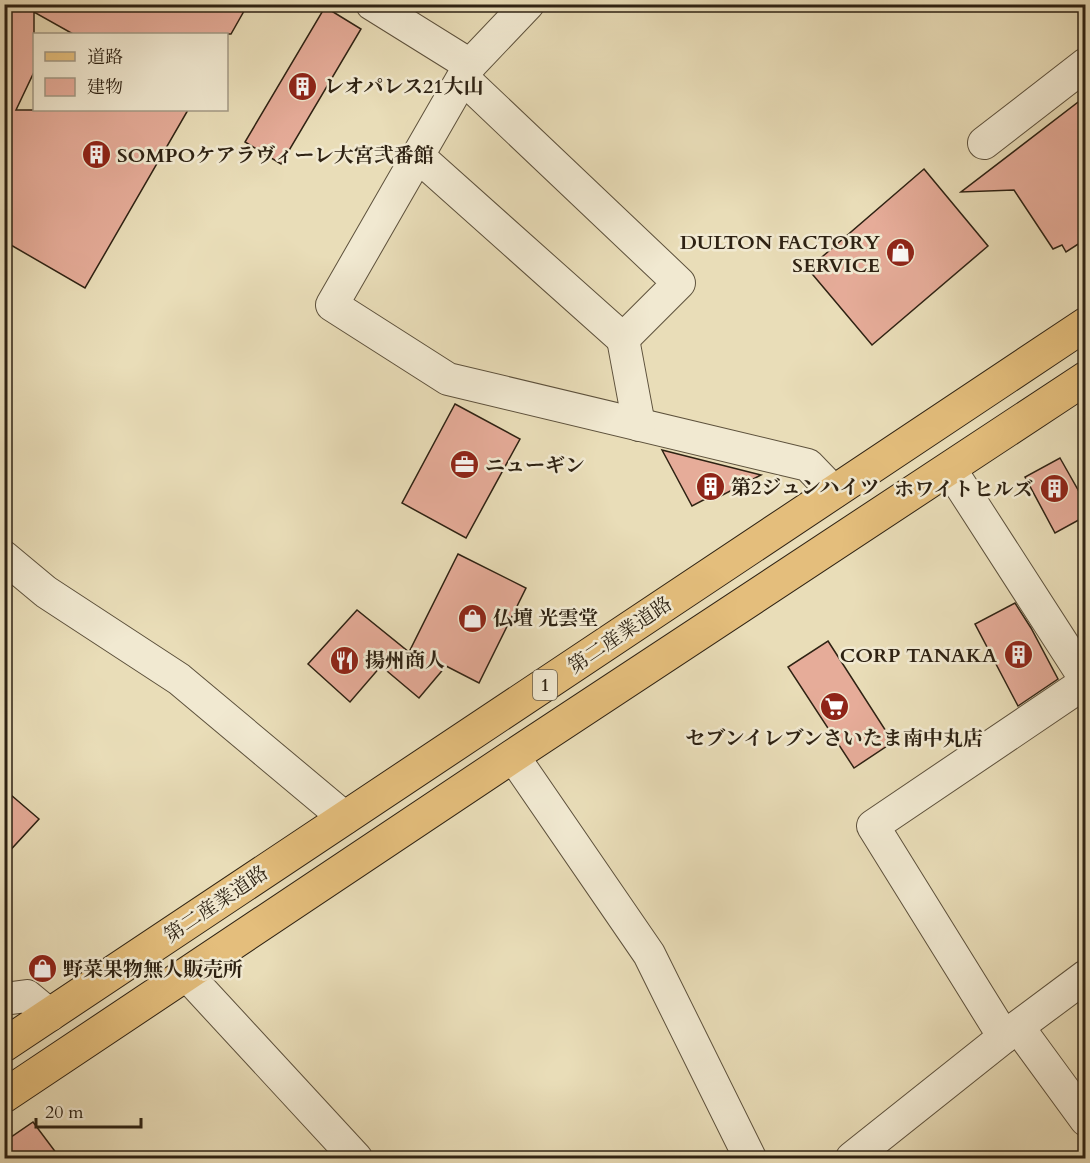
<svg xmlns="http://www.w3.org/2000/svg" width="1090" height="1163" font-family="Cardo,'Noto Serif JP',serif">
	<rect width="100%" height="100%" fill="#e9ddb8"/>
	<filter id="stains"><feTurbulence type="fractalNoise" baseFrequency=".00333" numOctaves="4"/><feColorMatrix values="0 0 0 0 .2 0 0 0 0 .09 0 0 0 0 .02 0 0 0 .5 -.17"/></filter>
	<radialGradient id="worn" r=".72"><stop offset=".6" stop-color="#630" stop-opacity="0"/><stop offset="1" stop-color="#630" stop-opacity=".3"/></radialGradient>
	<g fill="#e6ac99" stroke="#2e2213" stroke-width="1.5">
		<path d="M4 4H248L231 34H73L34 12V72L16 110H188L85 288 4 241Z"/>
		<path d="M325 7 361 29 281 164 245 142Z"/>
		<path d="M1086 96V239L1066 252 1062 245 1053 249 1014 190 961 192Z"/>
		<path d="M924 169 988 246 872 345 808 269Z"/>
		<path d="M455 404 520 439 466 538 402 503Z"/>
		<path d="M662 450 761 475 713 500 711 496 692 506Z"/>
		<path d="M1060 458 1086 504V516L1055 533 1025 477Z"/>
		<path d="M458 554 526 588 479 683 446 666 419 698 381 666 350 702 308 664 357 610 409 652Z"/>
		<path d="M1015 603 1031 628 1058 679 1018 706 975 624Z"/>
		<path d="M828 641 893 742 854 768 788 667Z"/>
		<path d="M4 789 39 819 4 857Z"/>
		<path d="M33 1122 60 1158H4V1142Z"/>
	</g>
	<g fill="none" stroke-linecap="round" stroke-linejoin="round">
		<defs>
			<g id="minor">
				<path d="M372 4 470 65 528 4"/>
				<path d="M470 65 332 305 448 379 808 465 834 492"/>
				<path d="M984 143 1086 64"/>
				<path d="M418 156 623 339 679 283 463 78"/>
				<path d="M623 339 639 425"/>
				<path d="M950 469 1086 680"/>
				<path d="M4 557 46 592 179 679 345 818"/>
				<path d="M513 756 649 954 750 1158"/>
				<path d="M187 975 356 1158"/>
				<path d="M4 999 27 996 50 1015"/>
				<path d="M1018 1027 1086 1120"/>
				<path d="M1004 1037 873 826 1086 682"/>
				<path d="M852 1158 1004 1037 1086 976"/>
			</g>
			<g id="primary">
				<path d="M4 1045 1086 324"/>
				<path d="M4 1096 513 756 1086 378"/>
			</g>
		</defs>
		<use href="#minor" stroke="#5d513c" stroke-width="34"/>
		<use href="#primary" stroke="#2e2213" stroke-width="35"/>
		<use href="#minor" stroke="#f1e9d1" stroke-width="32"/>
		<use href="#primary" stroke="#e4be7c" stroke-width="33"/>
	</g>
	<defs>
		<symbol id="building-disc" viewBox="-11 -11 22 22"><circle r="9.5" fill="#8f2418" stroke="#f1e9d1"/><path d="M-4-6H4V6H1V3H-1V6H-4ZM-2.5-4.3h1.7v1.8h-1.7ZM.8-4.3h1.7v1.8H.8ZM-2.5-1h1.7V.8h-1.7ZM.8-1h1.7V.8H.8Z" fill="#fff"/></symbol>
		<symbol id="shop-disc" viewBox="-11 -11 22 22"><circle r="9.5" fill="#8f2418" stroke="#f1e9d1"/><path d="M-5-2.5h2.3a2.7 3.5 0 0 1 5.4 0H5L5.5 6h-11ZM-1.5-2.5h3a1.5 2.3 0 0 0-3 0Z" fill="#fff"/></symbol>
		<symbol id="office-disc" viewBox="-11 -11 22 22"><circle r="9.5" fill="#8f2418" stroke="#f1e9d1"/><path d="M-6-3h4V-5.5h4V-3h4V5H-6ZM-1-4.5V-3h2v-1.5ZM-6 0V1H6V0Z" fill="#fff"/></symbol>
		<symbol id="restaurant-disc" viewBox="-11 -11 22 22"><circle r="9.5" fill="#8f2418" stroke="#f1e9d1"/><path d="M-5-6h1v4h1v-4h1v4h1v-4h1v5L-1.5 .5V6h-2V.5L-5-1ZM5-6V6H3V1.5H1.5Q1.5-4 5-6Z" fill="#fff"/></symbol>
		<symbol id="supermarket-disc" viewBox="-11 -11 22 22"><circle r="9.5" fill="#8f2418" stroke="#f1e9d1"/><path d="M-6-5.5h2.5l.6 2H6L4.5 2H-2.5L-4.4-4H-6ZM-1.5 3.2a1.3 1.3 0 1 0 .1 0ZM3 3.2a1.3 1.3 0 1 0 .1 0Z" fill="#fff"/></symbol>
	</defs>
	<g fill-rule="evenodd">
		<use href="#building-disc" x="286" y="70" width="33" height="33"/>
		<use href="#building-disc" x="80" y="138" width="33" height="33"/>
		<use href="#shop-disc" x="884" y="236" width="33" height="33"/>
		<use href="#office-disc" x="448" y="448" width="33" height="33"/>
		<use href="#building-disc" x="694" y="470" width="33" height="33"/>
		<use href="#building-disc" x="1038" y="472" width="33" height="33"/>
		<use href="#shop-disc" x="456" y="602" width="33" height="33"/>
		<use href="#building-disc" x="1002" y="638" width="33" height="33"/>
		<use href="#restaurant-disc" x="328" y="644" width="33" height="33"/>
		<use href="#supermarket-disc" x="818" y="690" width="33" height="33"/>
		<use href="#shop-disc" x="26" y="952" width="33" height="33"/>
	</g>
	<g text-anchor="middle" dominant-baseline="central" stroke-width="5" stroke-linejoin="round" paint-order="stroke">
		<rect fill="#f1e9d1" stroke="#685e4c" stroke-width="1.5" x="533" y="670" width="24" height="30" rx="4.5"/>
		<g font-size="18" font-weight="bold" fill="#2e2213">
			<text x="545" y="685">1</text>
		</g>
		<g font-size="20" font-weight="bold" fill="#2e2213" stroke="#f1e9d1" text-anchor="start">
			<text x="324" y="86">レオパレス21大山</text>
			<text x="117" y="155">SOMPOケアラヴィーレ大宮弐番館</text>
			<text x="880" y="242" text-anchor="end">DULTON FACTORY<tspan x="880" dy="23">SERVICE</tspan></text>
			<text x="485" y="465">ニューギン</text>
			<text x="731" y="487">第2ジュンハイツ</text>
			<text x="1033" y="489" text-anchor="end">ホワイトヒルズ</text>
			<text x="493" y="618">仏壇 光雲堂</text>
			<text x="997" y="655" text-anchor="end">CORP TANAKA</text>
			<text x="365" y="660">揚州商人</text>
			<text x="834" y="738" text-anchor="middle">セブンイレブンさいたま南中丸店</text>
			<text x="63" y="969">野菜果物無人販売所</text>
		</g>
		<g font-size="20" fill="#2e2213" stroke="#f1e9d1">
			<text transform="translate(620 635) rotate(-34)">第二産業道路</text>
			<text transform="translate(216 904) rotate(-34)">第二産業道路</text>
		</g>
	</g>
	<rect width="1090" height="1163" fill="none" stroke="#e9ddb8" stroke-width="24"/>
	<rect x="6" y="6" width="1078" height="1151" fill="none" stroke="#2e2213" stroke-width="3"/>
	<rect x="12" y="12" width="1066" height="1139" fill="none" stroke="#2e2213" stroke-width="1.5"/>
	<rect x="33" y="33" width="195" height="78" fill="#f1e9d1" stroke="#a39985" stroke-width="1.5"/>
	<rect x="45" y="52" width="30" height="9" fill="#e4be7c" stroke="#a39985" stroke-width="1.5"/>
	<text x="87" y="63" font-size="18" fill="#2e2213">道路</text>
	<rect x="45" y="78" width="30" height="18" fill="#e6ac99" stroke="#a39985" stroke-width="1.5"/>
	<text x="87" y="93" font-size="18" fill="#2e2213">建物</text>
	<path d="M36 1118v9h105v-9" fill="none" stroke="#2e2213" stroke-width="3"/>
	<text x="45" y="1118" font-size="18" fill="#2e2213" stroke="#f1e9d1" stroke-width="4.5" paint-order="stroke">20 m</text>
	<rect width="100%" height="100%" filter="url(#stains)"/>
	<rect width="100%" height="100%" fill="url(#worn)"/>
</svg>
